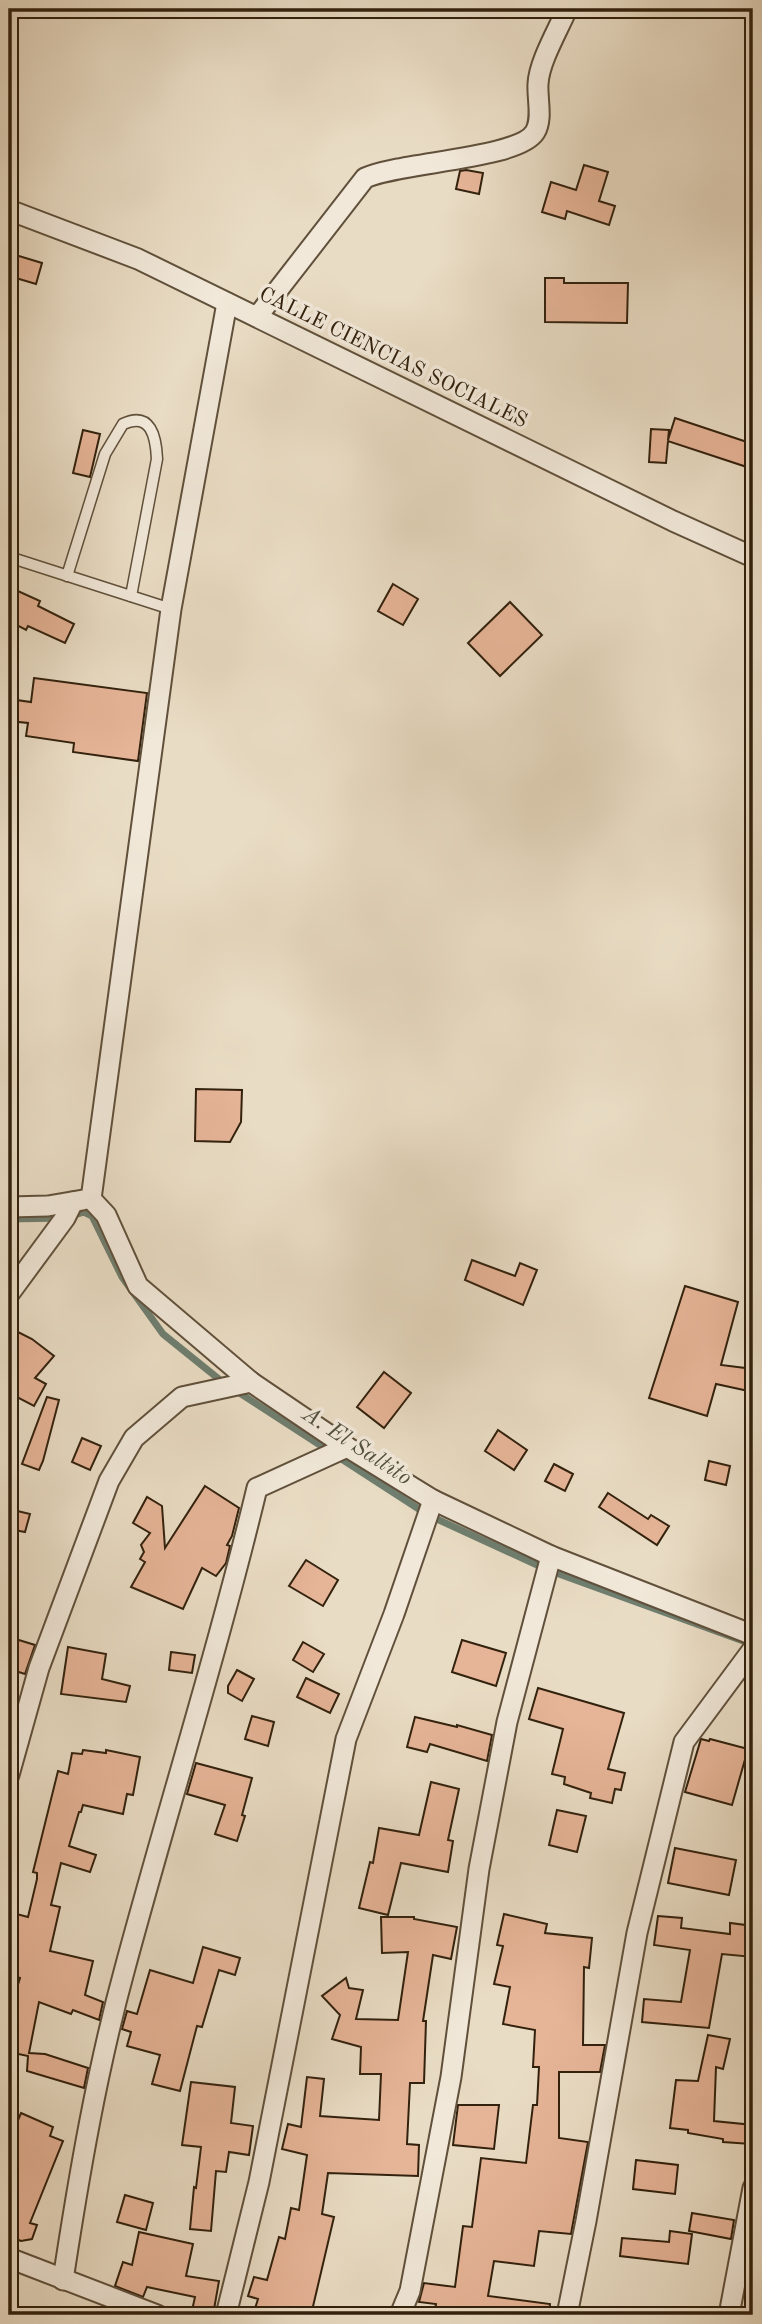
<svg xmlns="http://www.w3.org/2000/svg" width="762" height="2324" font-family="'Old Standard TT',serif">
	<rect width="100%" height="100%" fill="#e9dcc4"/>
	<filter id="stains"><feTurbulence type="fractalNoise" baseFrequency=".00286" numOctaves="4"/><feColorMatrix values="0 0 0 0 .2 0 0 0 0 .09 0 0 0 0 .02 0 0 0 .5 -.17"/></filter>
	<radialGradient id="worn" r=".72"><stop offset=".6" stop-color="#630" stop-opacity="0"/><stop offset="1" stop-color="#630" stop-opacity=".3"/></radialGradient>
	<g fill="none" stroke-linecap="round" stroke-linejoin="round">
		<g stroke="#6f7e6f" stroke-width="7">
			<path d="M9 1219 65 1218 84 1212 92 1216 122 1277 163 1334 225 1384"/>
			<path d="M235 1390 428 1515 548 1570 746 1642"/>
		</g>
	</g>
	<g fill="#e6b497" stroke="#32210d" stroke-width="2">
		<path d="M584 165 608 172 599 201 615 206 609 225 567 211 565 219 542 212 551 182 576 190Z"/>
		<path d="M466 170 483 173 479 194 456 189 460 171Z"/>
		<path d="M9 253 42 263 36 284 9 276Z"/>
		<path d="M545 278H564V283H628L627 323 545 322Z"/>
		<path d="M675 418 753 444V469L668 441 666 463 649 462 651 429 669 430 668 440Z"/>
		<path d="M83 430 100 434 90 477 73 473Z"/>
		<path d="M393 584 418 599 403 625 378 611Z"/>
		<path d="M9 587 40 601 38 606 74 624 65 643 28 626 26 630 9 621Z"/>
		<path d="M510 602 542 635 500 676 468 643Z"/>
		<path d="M34 678 147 693 138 761 73 752 74 743 26 736 28 723 9 721V699L31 702Z"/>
		<path d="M196 1089 242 1090 241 1122 230 1142 195 1141Z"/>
		<path d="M472 1260 515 1276 520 1263 537 1270 523 1305 465 1280Z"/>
		<path d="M685 1286 738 1302 721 1365 753 1369V1392L716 1384 707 1416 649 1398Z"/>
		<path d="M14 1330 32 1339 54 1356 35 1378 46 1384 34 1406 9 1393V1340Z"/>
		<path d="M384 1372 411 1393 384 1428 357 1407Z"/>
		<path d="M47 1397 59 1400 43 1461 39 1470 22 1464Z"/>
		<path d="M498 1430 527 1450 514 1470 485 1451Z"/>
		<path d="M82 1438 101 1446 90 1470 72 1462Z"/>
		<path d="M709 1461 730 1466 726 1485 705 1480Z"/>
		<path d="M554 1464 573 1474 565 1491 545 1481Z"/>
		<path d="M205 1486 239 1508 232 1536 227 1545 230 1546 226 1563 216 1576 202 1568 183 1609 131 1587 145 1562 140 1559 144 1552 141 1545 150 1533 133 1523 147 1497 162 1506 165 1548Z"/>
		<path d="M608 1493 648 1519 651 1515 669 1526 657 1545 599 1507Z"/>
		<path d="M9 1509 30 1514 25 1532 9 1529Z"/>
		<path d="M306 1560 338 1580 323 1606 289 1586Z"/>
		<path d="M9 1637 35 1645 25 1674 9 1669Z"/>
		<path d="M462 1640 506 1653 496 1686 452 1672Z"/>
		<path d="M303 1642 324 1654 313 1672 293 1660Z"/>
		<path d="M68 1647 106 1654 102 1679 130 1686 126 1702 61 1694Z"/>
		<path d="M171 1652 195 1655 192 1673 169 1670Z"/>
		<path d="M237 1670 254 1679 242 1701 228 1693V1686Z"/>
		<path d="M306 1678 339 1694 330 1713 297 1697Z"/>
		<path d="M538 1688 624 1713 608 1769 625 1773 621 1790 615 1789 612 1803 590 1798 591 1793 564 1784 565 1777 552 1774 563 1729 529 1719Z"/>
		<path d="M252 1716 274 1722 268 1746 245 1739Z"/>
		<path d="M415 1717 457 1727V1725L492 1735 487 1761 430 1744 427 1752 407 1747Z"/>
		<path d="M701 1739 709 1741 710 1739 748 1749 732 1805 685 1792Z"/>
		<path d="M83 1750 106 1753V1750L140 1757 133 1795 127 1794 123 1814 83 1805 81 1812H79L69 1846 96 1855 90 1872 61 1863 51 1905 60 1907 50 1951 93 1961 85 1995 103 2002 99 2020 73 2010 71 2014 39 2002 29 2053 45 2054 88 2068 84 2088 27 2071 28 2056 9 2052 18 2005 12 2004 20 1978 9 1975V1912L28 1917 37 1879V1873L33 1872 58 1771 68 1774 72 1753 82 1754Z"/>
		<path d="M196 1763 252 1778 242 1815 245 1816 237 1841 215 1834 225 1805 187 1794Z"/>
		<path d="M431 1782 459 1789 448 1840 453 1841 448 1872 401 1863 388 1915 359 1908 370 1862 373 1863 379 1828 419 1835Z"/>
		<path d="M557 1810 586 1816 577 1852 549 1845Z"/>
		<path d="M675 1848 736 1860 729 1895 668 1883Z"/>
		<path d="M504 1914 547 1924 545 1933 592 1938 589 1968 584 1967 583 2045H605L600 2072H559V2138L588 2142 571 2234 539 2231 534 2266 494 2261 488 2296 550 2304 549 2315H434L436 2304 419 2302 424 2283 455 2287 463 2226 472 2227 481 2158 526 2163 533 2105H537L539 2067H533L535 2030 503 2024 510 1987 494 1984 503 1946 497 1945Z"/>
		<path d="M658 1916 682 1918 681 1928 730 1934V1923L753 1926V1957L722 1954 709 2028 642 2022 644 1999 681 2002 690 1950 654 1945Z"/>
		<path d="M381 1917H414V1919L457 1927 451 1959 433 1955 423 2021H426L424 2083H410L407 2144 419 2145 418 2176 328 2173 322 2214 334 2217 311 2315H253L258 2299 248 2296 254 2277 267 2280 279 2237 285 2239 291 2208 299 2210 307 2155 282 2149 288 2124 301 2127 307 2077 324 2079 320 2116 379 2120 381 2074H360L361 2047 332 2039 340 2015 322 1996 346 1978 349 1988 363 1990 356 2019 398 2020 408 1952 382 1953Z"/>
		<path d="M203 1947 240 1958 235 1975 219 1970 202 2027 197 2026 180 2091 152 2084 160 2055 127 2046 131 2032 122 2029 127 2011 137 2014 150 1970 193 1983Z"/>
		<path d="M708 2035 730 2039 723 2069 716 2067 714 2121 753 2125 751 2144 723 2142V2139L688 2133V2130L670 2128 676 2080 698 2081Z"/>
		<path d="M191 2082 235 2087 231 2123 253 2126 249 2155 229 2152 226 2172 216 2171 211 2231 190 2229 194 2187 196 2188 201 2147 182 2145Z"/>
		<path d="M458 2105H499L494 2149 453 2145Z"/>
		<path d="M21 2113 53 2127 50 2136 63 2141 30 2223 37 2225 32 2239 21 2241 9 2236V2200L18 2169 9 2166V2158L17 2134 13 2132Z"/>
		<path d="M636 2160 678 2165 675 2194 633 2189Z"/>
		<path d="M125 2195 153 2203 146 2230 117 2222Z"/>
		<path d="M692 2213 734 2220 731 2239 689 2231Z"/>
		<path d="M670 2231 692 2234 688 2264 620 2256 622 2238 669 2242Z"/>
		<path d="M139 2232 193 2244 186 2276 219 2281 213 2315H191L195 2297 147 2287 143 2297 115 2286 123 2262 132 2265Z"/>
	</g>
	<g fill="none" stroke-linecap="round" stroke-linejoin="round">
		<defs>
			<g id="lane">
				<path d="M9 557 171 609"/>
				<path d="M67 576 105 454 123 424C151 411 156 437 157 459L131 596"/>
			</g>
			<g id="street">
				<path d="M9 210 138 259 673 521 753 557"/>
				<path d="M257 317 365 178C399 162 519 159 535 132 543 119 537 99 538 84 539 62 558 30 567 9"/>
				<path d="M91 1199 171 609 227 303"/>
				<path d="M91 1199 106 1215 138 1286 251 1382 347 1447 433 1500 551 1556 753 1635"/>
				<path d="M9 1207 48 1206 83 1200"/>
				<path d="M9 1294 65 1218 73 1202"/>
				<path d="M9 1775 39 1668 109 1481 134 1438 182 1397 251 1382"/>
				<path d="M9 2258 157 2315"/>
				<path d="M63 2280C79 2175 97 2070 125 1968 168 1808 218 1650 257 1488L347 1447"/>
				<path d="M226 2315 259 2182 346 1739 394 1614 433 1500"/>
				<path d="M400 2315 410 2291 451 2077 479 1869 507 1722 551 1556"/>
				<path d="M567 2315 586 2221 637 1933 684 1742 753 1649"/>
				<path d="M729 2315 753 2188"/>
			</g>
		</defs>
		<use href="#lane" stroke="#60503b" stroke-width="13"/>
		<use href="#street" stroke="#60503b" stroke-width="23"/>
		<use href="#lane" stroke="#f1e8d9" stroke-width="10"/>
		<use href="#street" stroke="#f1e8d9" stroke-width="19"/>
	</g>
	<g text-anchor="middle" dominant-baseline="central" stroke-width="7" stroke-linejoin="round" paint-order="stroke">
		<g font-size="21" fill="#32210d" stroke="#f1e8d9">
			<text transform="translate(393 358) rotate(26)">CALLE CIENCIAS SOCIALES</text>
		</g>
		<g font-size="23" font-style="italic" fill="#51503e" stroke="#f1e8d9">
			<text transform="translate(357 1446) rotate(33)">A. El Saltito</text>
		</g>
	</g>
	<rect width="762" height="2324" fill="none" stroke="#e9dcc4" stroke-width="35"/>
	<rect x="10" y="10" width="741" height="2303" fill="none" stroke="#32210d" stroke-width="3.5"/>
	<rect x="18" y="18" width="727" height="2289" fill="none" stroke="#32210d" stroke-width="2"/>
	<rect width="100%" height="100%" filter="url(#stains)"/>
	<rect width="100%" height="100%" fill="url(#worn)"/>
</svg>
